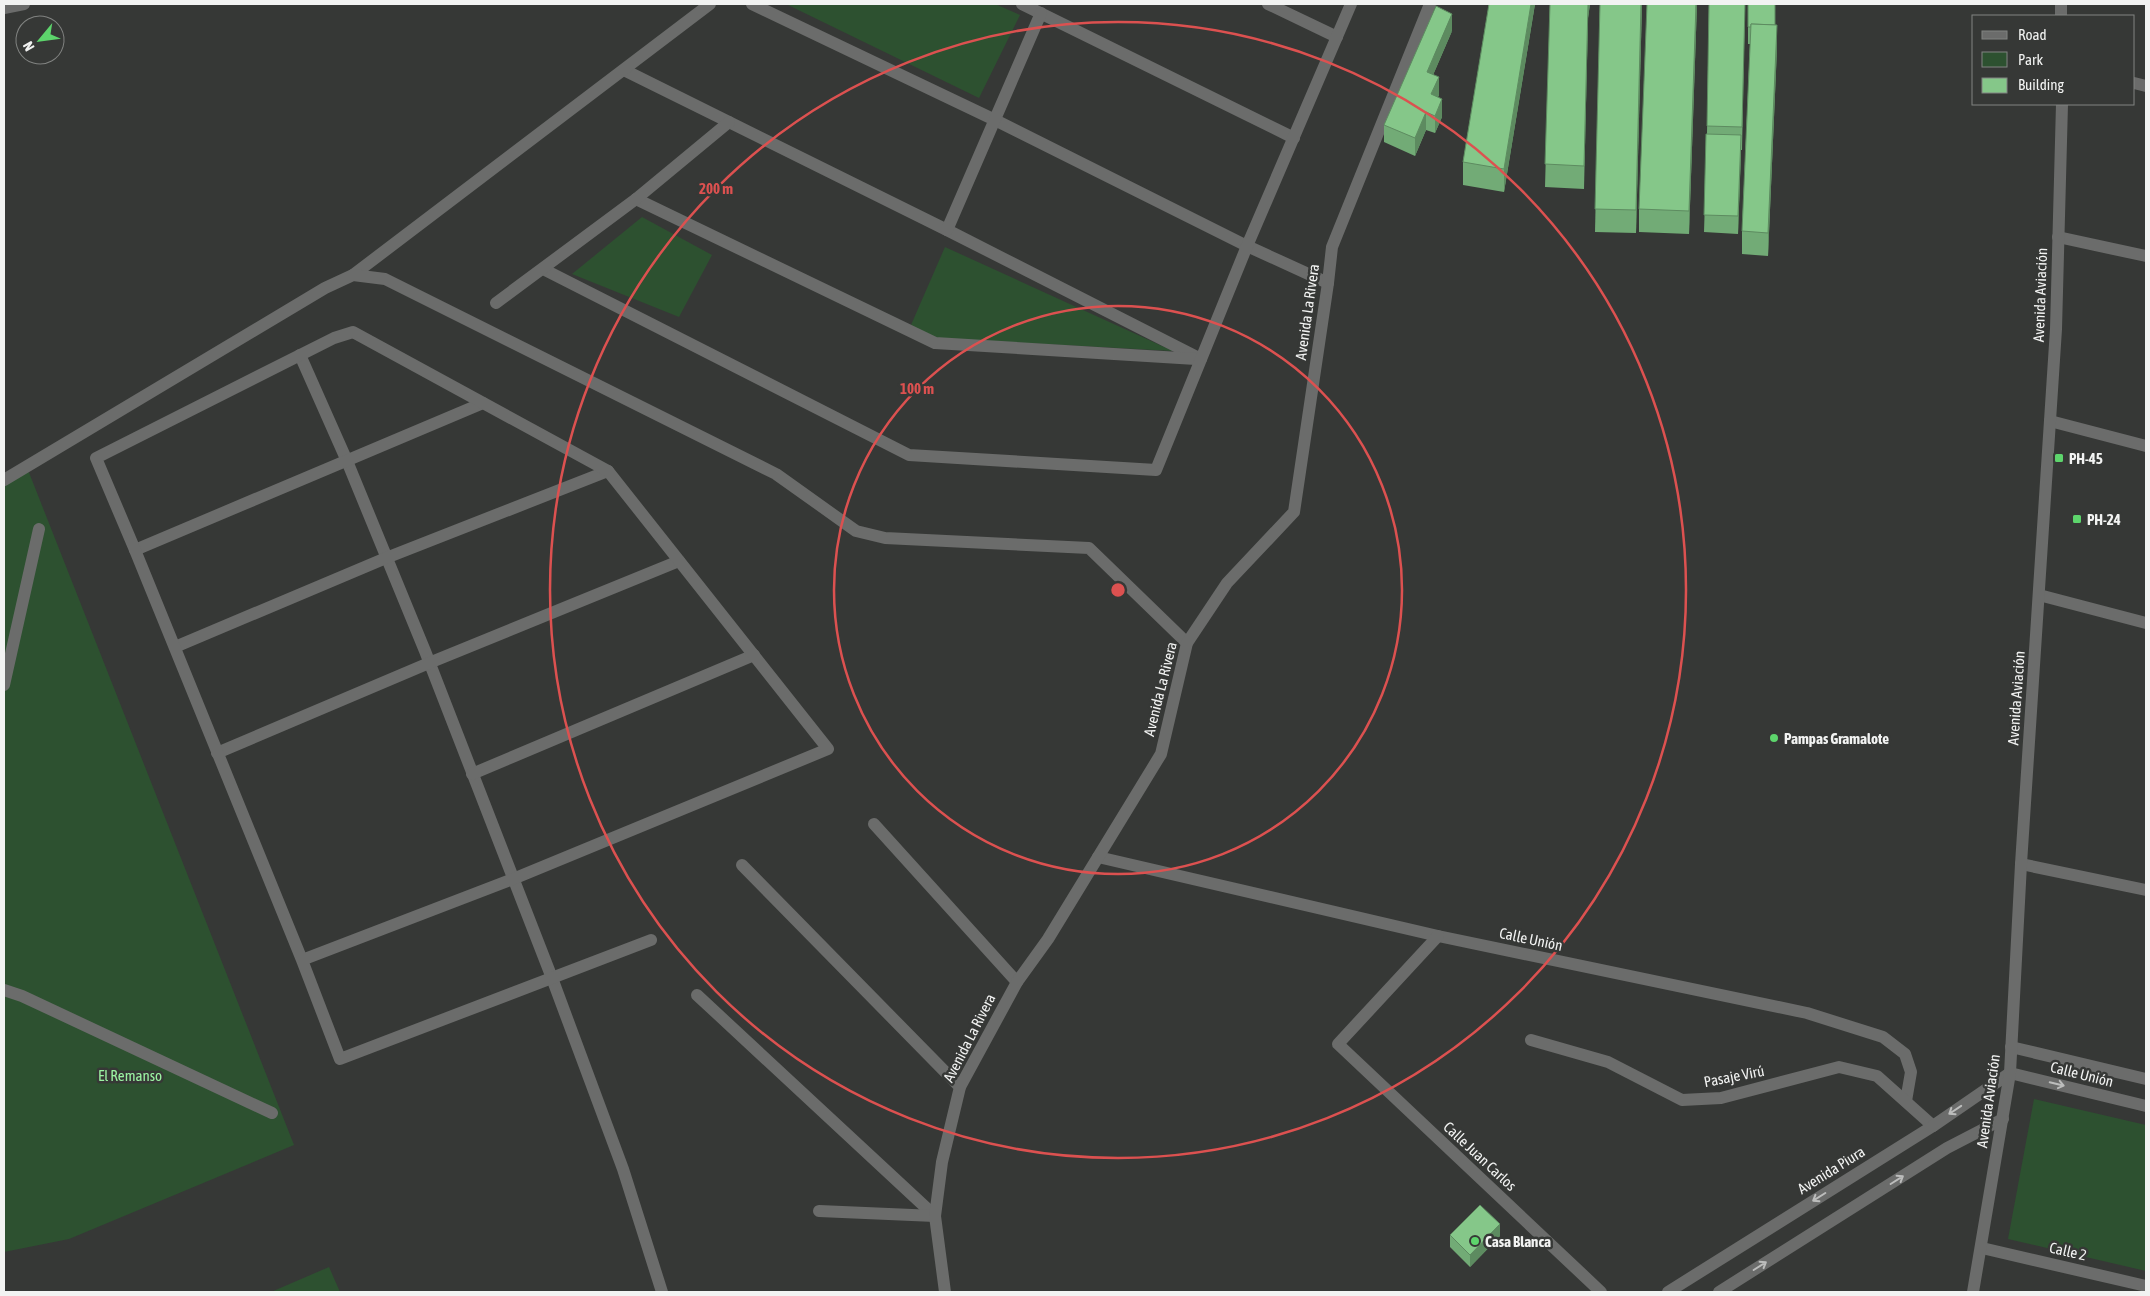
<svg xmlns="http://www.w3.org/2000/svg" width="2150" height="1296" font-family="'Asap Condensed',sans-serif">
	<rect width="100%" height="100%" fill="#363836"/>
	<g fill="#2d5130">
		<path d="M786 4H995L1020 15 979 98Z"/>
		<path d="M642 217 712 255 679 317 572 274Z"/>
		<path d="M945 247 1173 351 934 338 911 325Z"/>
		<path d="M28 470 294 1145 69 1239 4 1252V486Z"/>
		<path d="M2034 1099 2146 1125V1271L2008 1239Z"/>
		<path d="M329 1267 340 1292H271Z"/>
	</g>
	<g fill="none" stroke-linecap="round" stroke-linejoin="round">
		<g stroke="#6b6c6b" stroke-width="12">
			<path d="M752 4 995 120 1247 246 1328 283"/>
			<path d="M1022 4 1294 138"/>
			<path d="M1268 4 1337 37"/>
			<path d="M2061 4V16"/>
			<path d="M4 8 24 4"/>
			<path d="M624 70 947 230 1201 359"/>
			<path d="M2134 83 2146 86"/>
			<path d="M636 199 935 343 1196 359"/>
			<path d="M947 230 1041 13"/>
			<path d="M2058 237 2146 256"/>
			<path d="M543 269 909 455 1156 470 1247 246 1351 4"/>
			<path d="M353 275 710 4"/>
			<path d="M496 303 636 199 729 122"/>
			<path d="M300 355 347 461 425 651 552 978 623 1169 662 1292"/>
			<path d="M2050 421 2146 446"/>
			<path d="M4 480 325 288 353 275 385 279 776 474 856 531 885 538 1089 548 1187 643"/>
			<path d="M135 550 483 403"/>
			<path d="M2039 595 2146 623"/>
			<path d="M175 647 386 558 608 471"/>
			<path d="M4 685 39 529"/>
			<path d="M217 753 429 663 679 561"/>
			<path d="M472 774 754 655"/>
			<path d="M874 824 1017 982"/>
			<path d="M1098 857 1438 936 1807 1013 1883 1037 1905 1054 1911 1072 1906 1101"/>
			<path d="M2021 864 2146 890"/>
			<path d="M742 865 960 1087"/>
			<path d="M1438 936 1338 1044 1601 1292"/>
			<path d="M302 960 513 879 828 749 608 471 353 332 334 338 96 458 135 550 302 960 340 1059 651 940"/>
			<path d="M4 990 22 996 272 1113"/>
			<path d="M697 995 935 1216"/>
			<path d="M1531 1040 1608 1062 1682 1100 1721 1098 1839 1067 1877 1076 1933 1126"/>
			<path d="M2011 1047 2146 1079"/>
			<path d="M2010 1073 2146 1106"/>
			<path d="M819 1211 935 1216"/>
			<path d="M1982 1248 2146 1286"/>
			<path d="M945 1292 935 1216 942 1162 960 1087 1017 982 1048 939 1161 754 1187 643 1227 583 1294 512 1328 283 1332 247 1430 4"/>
			<path d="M1668 1292 1933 1126 2010 1073"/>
			<path d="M1719 1292 1947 1148 2003 1119"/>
			<path d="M1973 1292 2010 1073 2021 864 2056 329 2062 104"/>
		</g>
	</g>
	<g fill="#72ab76">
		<path d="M1489 4H1535L1504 192 1463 185V162Z"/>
		<path d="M1550 4H1590L1588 18 1584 189 1545 187Z"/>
		<path d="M1600 4H1642L1636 233 1595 232Z"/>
		<path d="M1697 4 1689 234 1639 232V209Z"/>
		<path d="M1709 4H1745L1742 150H1741L1738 234 1704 232 1707 134Z"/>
		<path d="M1748 4 1775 25 1777 48 1768 256 1742 254V231L1750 44H1748Z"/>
		<path d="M1452 31 1433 75 1439 95 1438 97 1442 117 1435 133 1426 130 1415 156 1384 142V125Z"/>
		<path d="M1450 1235 1500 1236 1470 1267 1450 1247Z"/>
	</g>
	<g fill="#5d8b60">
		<path d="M1531 4H1535L1504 192V169Z"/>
		<path d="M1588 4H1590L1588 18 1584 189Z"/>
		<path d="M1641 4H1642L1636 233V210Z"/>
		<path d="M1696 4H1697L1689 234V211Z"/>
		<path d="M1452 14V31L1427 89V72Z"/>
		<path d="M1777 25V48L1768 256V233Z"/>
		<path d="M1439 77V95L1431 112V94Z"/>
		<path d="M1442 99V117L1435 133V116Z"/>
		<path d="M1426 112V130L1415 156V138Z"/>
		<path d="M1741 135V153L1738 234V216Z"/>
		<path d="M1500 1224V1236L1470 1267V1255Z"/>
	</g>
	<g fill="#85c789" stroke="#5d8b60">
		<path d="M1489 4H1531L1504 169 1463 162Z"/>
		<path d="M1550 4H1588L1584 166 1545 164Z"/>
		<path d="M1600 4H1641L1636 210 1595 209Z"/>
		<path d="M1647 4H1696L1689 211 1639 209Z"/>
		<path d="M1709 4H1745L1742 127 1707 126Z"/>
		<path d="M1748 4H1775V25L1751 24V27H1748Z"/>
		<path d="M1436 6 1452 14 1427 72 1439 77 1431 94 1442 99 1435 116 1426 112 1415 138 1384 125Z"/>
		<path d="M1751 24 1777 25 1768 233 1742 231Z"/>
		<path d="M1706 134 1741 135 1738 216 1704 215Z"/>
		<path d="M1480 1205 1500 1224 1470 1255 1450 1235Z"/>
	</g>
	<defs><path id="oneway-shaft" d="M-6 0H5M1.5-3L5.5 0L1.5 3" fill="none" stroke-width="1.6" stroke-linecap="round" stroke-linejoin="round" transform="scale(1.25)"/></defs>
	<g stroke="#bcbdbc">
		<use href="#oneway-shaft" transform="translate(2057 1084) rotate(14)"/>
		<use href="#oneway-shaft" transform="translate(1955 1110) rotate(146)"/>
		<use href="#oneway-shaft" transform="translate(1897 1180) rotate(-32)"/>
		<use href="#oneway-shaft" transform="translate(1819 1197) rotate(148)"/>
		<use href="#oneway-shaft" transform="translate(1760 1266) rotate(-32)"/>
	</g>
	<g fill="none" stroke="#dc5150" stroke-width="2.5">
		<circle cx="1118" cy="590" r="284"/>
		<circle cx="1118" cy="590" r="568"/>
	</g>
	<g fill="#5dd56c" stroke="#363836" stroke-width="2">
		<rect x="2054" y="453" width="10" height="10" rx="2.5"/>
		<rect x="2072" y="514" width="10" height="10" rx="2.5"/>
		<circle cx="1774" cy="738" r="5"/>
		<circle cx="1475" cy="1241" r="5"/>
	</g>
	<g text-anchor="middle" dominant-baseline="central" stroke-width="5" stroke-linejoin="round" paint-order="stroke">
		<g font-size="15" fill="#f2f3f2" stroke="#363836">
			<text transform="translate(2040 295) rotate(-88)">Avenida Aviación</text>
			<text transform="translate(1307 312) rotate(-82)">Avenida La Rivera</text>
			<text transform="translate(1160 689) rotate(-76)">Avenida La Rivera</text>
			<text transform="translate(2016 698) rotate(-86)">Avenida Aviación</text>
			<text transform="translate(1531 939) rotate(12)">Calle Unión</text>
			<text transform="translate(969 1038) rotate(-63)">Avenida La Rivera</text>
			<text transform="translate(2082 1074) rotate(14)">Calle Unión</text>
			<text transform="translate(1734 1076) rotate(-11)">Pasaje Virú</text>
			<text transform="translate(1988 1101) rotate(-82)">Avenida Aviación</text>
			<text transform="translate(1480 1156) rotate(43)">Calle Juan Carlos</text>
			<text transform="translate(1831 1170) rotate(-32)">Avenida Piura</text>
			<text transform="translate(2068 1251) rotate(13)">Calle 2</text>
		</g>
		<g font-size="15" font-weight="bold" fill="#f2f3f2" stroke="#363836" text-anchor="start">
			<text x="2069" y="458">PH-45</text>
			<text x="2087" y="519">PH-24</text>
			<text x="1784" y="738">Pampas Gramalote</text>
			<text x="1485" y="1241">Casa Blanca</text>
		</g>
		<g font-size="15" fill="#9bf3a2" stroke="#363836">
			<text x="130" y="1075">El Remanso</text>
		</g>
	</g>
	<circle cx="1118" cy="590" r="8" fill="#dc5150" stroke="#363836" stroke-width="2.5"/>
	<g font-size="15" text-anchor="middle" font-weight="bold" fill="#dc5150" stroke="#363836" stroke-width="5" stroke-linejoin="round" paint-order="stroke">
		<text x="716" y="194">200 m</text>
		<text x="917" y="394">100 m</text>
	</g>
	<rect width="2150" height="1296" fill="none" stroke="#f2f3f2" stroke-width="10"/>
	<rect x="1972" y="15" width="162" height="90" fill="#363836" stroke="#818381"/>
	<rect x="1982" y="31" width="25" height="8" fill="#6b6c6b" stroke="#818381"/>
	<text x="2018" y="40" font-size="15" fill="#f2f3f2">Road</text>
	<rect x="1982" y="52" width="25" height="15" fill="#2d5130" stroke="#818381"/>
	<text x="2018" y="65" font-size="15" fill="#f2f3f2">Park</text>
	<rect x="1982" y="78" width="25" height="15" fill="#85c789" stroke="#818381"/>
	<text x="2018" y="90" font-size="15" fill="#f2f3f2">Building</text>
	<g transform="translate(40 40) rotate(241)"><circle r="24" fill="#363836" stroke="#818381"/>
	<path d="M0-4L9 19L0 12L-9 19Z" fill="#5dd56c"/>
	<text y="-8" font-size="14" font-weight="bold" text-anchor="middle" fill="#f2f3f2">N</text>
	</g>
</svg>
